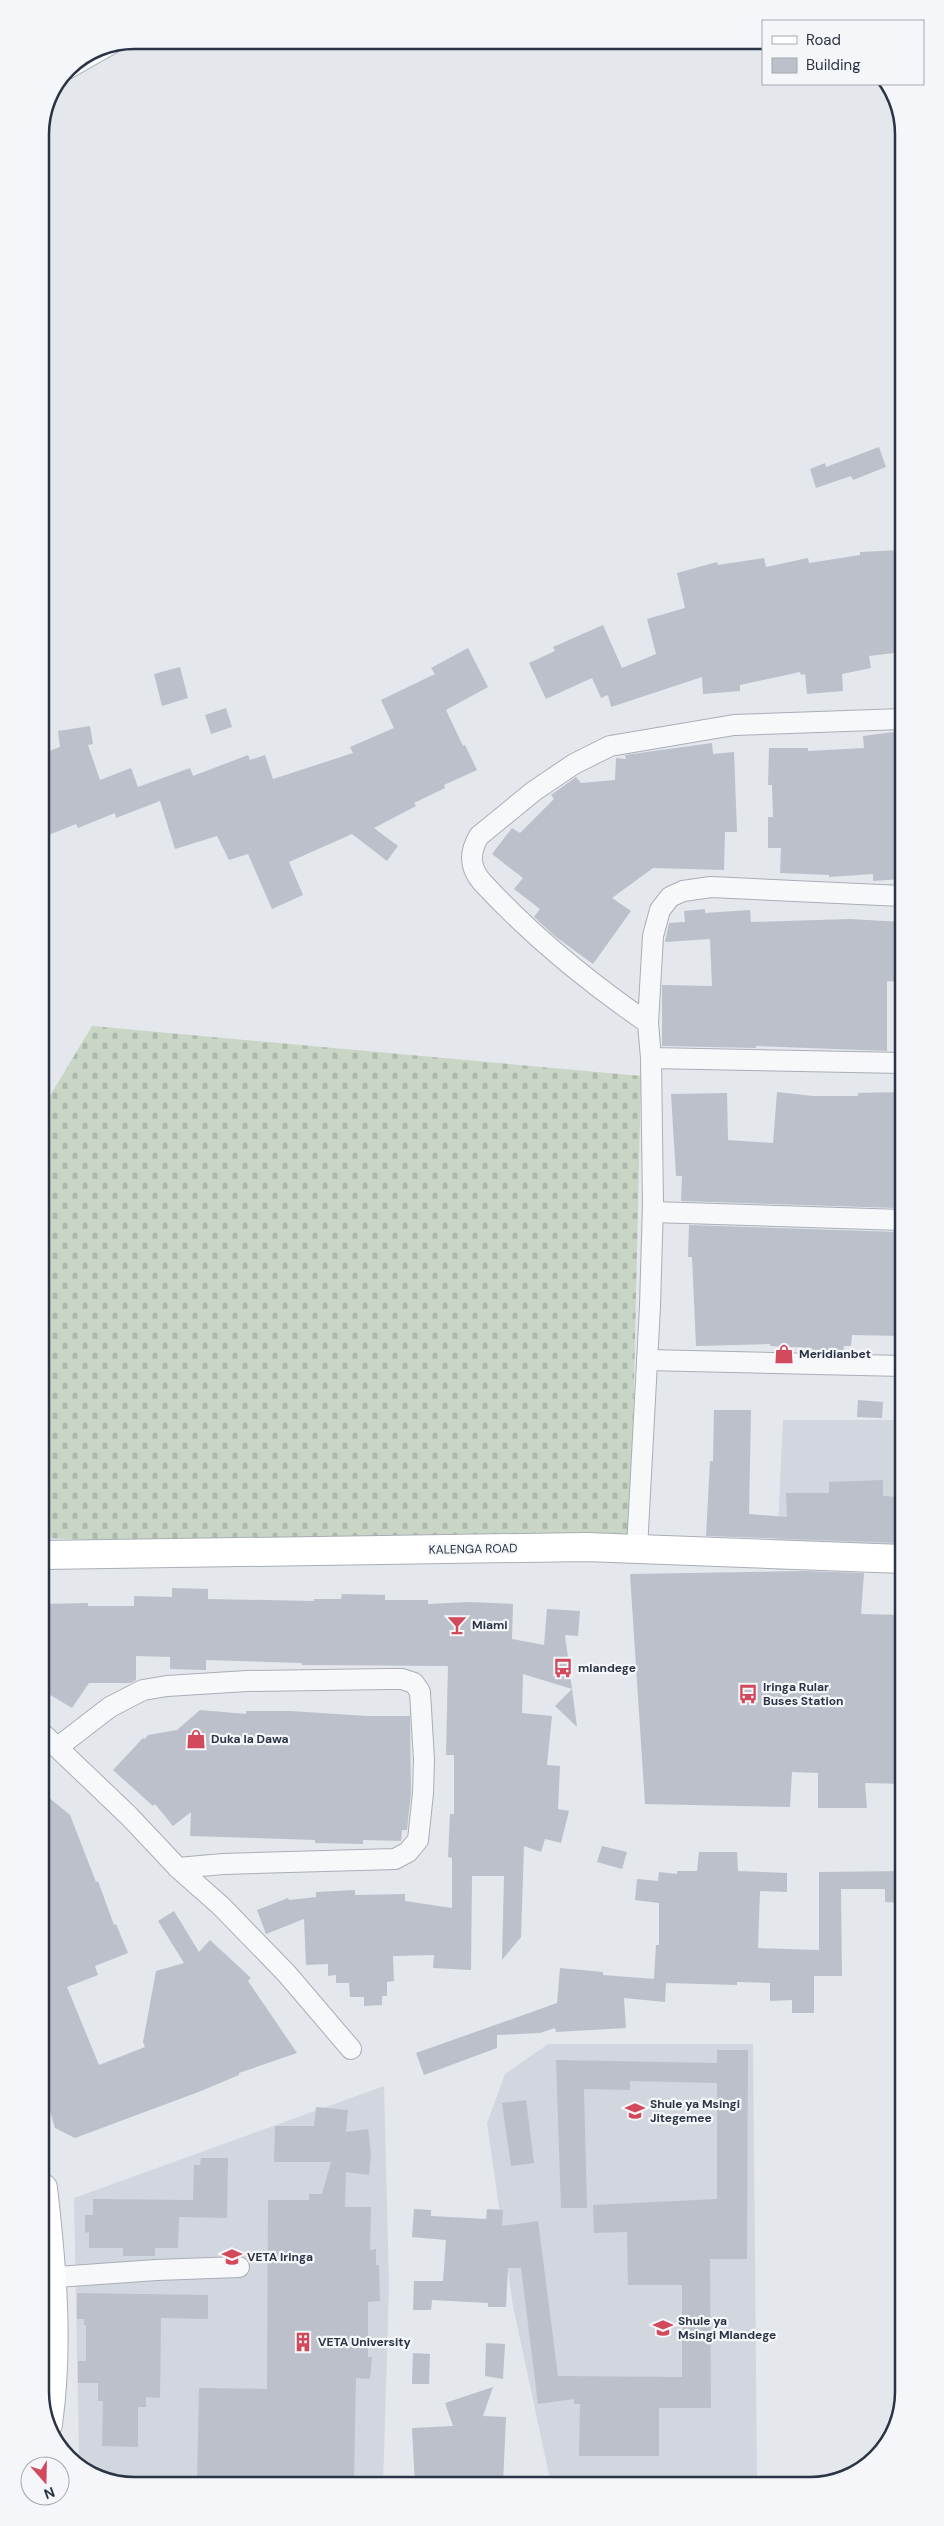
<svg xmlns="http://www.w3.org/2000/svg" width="944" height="2526" font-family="'DM Sans',sans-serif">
	<defs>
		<pattern id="cemetery-stones" width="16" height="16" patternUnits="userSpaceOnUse" patternTransform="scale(1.25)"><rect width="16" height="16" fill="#c9d6c5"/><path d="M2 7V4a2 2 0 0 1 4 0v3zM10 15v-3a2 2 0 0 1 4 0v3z" fill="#adb8ab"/></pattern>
	</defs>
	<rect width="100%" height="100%" fill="#e4e7ec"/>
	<g fill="#d2d6de">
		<path d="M783 1420H903V1569L776 1570Z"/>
		<path d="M548 2044H753L757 2479 674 2483 551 2484 513 2306 487 2123 505 2074Z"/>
		<path d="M384 2086 389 2287 383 2485 129 2486 79 2456 74 2198Z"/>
	</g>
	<path fill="url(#cemetery-stones)" d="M92 1026 641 1076 630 1563 42 1538V1109Z"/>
	<g fill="#bbc0ca">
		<path d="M879 447 886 467 853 480 851 476 816 488 810 469 825 463 826 467Z"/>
		<path d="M901 550 902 652 869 656 871 668 842 674 843 691 807 694 805 674 801 675 800 672 740 685V691L703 694 702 677 611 707 608 695 601 698 592 678 546 699 529 663 555 651 553 647 603 625 622 668 656 654 647 619 685 608 677 573 717 562 718 565 764 558 766 567 808 558 809 563 860 555V552Z"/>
		<path d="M468 648 488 687 446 710 463 746 465 745 477 770 444 785 445 788 414 803 416 806 374 828 398 846 387 861 352 834 289 862 303 895 272 909 248 854 229 860 217 836 175 849 160 801 116 818 115 813 78 828 76 824 41 838V754L60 747 58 731 90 726 93 744 88 745 100 780 131 768 138 787 190 768 193 776 248 755 250 760 265 755 273 779 353 753 350 747 394 728 381 700 435 674 431 668Z"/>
		<path d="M180 667 188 698 162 706 154 674Z"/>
		<path d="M226 708 232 727 211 734 205 715Z"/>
		<path d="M902 731V879L873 881V874L829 877V875L780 873 781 848H768V817H773L772 785H768L769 748H808V751L864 748 863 736Z"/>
		<path d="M712 743 713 754 734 752 737 832H725L724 870 653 868 612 898 631 911 593 964 556 937 534 917 540 909 514 889 523 878 492 854 512 828 520 833 554 799 551 795 576 777 581 783 615 780 616 758 626 759 625 755Z"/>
		<path d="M705 909V913L750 910 751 922 850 919 902 922V982L887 981V1051L756 1046V1048L662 1046V985L712 986 710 939 665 942 669 923 685 922 684 911Z"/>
		<path d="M777 1092 813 1096H858V1093L900 1092 902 1170H899L895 1208 681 1201 682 1176H676L671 1094 727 1093 728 1140 773 1143Z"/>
		<path d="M689 1225 900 1232 898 1310 902 1311V1336L852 1335 851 1346H844L843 1353 812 1352V1348L770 1346V1344L696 1346 692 1257H688Z"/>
		<path d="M858 1400 883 1402 882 1418 857 1417Z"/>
		<path d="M714 1410H751L749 1514 787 1517 786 1493H829V1482L883 1480V1496L898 1497 896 1533 903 1534V1543L706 1536 710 1461H713Z"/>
		<path d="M804 1571 864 1573 861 1614 903 1615V1784L865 1783 867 1808H818V1773L792 1772 790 1807 645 1804 630 1574Z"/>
		<path d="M172 1588 208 1589V1599L314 1601V1599H341L342 1594 385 1595V1600H428V1604L469 1602 513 1604 512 1639 544 1645 547 1609 580 1611 578 1636 565 1635 577 1727 555 1706 572 1689 523 1674 522 1713 552 1716 547 1765 560 1766 558 1809 569 1811 561 1843 545 1839 541 1852 524 1846 521 1937 502 1960 504 1876H472L471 1970 433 1968 434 1955 393 1956 394 1981 387 1982V1996H382V2005L364 2006V1997H350L349 1983H336V1975L328 1976V1964L306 1965 304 1919 266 1934 257 1910 288 1898 289 1900 316 1897V1892L355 1890V1895L405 1894V1901L452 1908V1858L448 1857 450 1814H454V1755H446L448 1666 302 1665V1663L206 1660V1670L170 1669V1657L136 1656V1680L130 1683H89L72 1708 42 1690V1604L88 1603V1606H134V1596L172 1597Z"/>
		<path d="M200 1710 246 1714V1711H290L367 1716H410L411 1792 407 1830H402L401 1841 363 1840V1844L315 1843V1840L190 1836 191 1812 173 1826 155 1804 153 1806 113 1770 143 1738 145 1739 148 1735 177 1730Z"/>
		<path d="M42 1792 70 1815 96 1882 98 1881 114 1925 116 1924 128 1953 95 1966 98 1975 67 1987 99 2065 145 2047 143 2042 156 1971 184 1963 158 1921 174 1911 199 1952 210 1940 251 1978 248 1981 297 2053 239 2073V2075L201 2091 75 2138 55 2128 43 2088Z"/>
		<path d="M602 1846 627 1852 622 1869 597 1862Z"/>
		<path d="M699 1852H737L738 1871 787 1873V1892L760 1891 758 1948 819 1950V1872L903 1871V1903L885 1902V1889H841L842 1976H814V2013H792V2000L770 2001V1983L737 1982V1985L666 1983 665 2002 624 1998 626 2028 556 2032 555 2028 540 2033 497 2035V2048L424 2075 416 2053 557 2003 560 1968 603 1972V1975L654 1979 656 1945H659V1903L635 1900 637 1879 658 1881 659 1872 677 1874V1871H697Z"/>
		<path d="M717 2050H748L747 2259H710L711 2408H659V2456H579L580 2404H574V2399L538 2404 521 2268H508L506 2307H488V2303L432 2300 431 2310H413L414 2281H443L446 2240 412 2237 414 2209 431 2210V2216L486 2219 487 2209 503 2210 502 2226 538 2221 558 2376 682 2377V2285H628L627 2232 594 2233 593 2205 717 2199V2083L630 2081V2090L584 2089 587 2208H561L556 2060 717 2063Z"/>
		<path d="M526 2100 534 2163 511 2166 502 2103Z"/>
		<path d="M316 2107 348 2110 346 2132 368 2129 371 2154 369 2175 346 2172 345 2207H371L370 2250 376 2249V2265H379L380 2301 368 2302V2357H372L370 2379 356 2378 354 2476H348V2485H300V2482L242 2481V2485H197L199 2388 267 2389 268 2200H309V2194H322L331 2162H274L275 2126H314Z"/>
		<path d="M201 2158H228L227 2218 179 2217 178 2248H155V2256H123V2248H89V2232L85 2233V2215H93V2199L193 2200 194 2165H200Z"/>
		<path d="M77 2293 208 2295V2319L161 2318 160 2398 146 2397V2407H138V2447L102 2446 103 2401H98V2383H78V2361H86V2325H84V2319H77Z"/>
		<path d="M486 2343 505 2344 503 2379 485 2376Z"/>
		<path d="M413 2353 430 2354 429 2384H412Z"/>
		<path d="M493 2387 483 2416 506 2417 503 2484 415 2485 412 2428 453 2426 445 2403Z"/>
	</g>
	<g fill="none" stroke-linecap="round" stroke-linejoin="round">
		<defs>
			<g id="street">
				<path d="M67 69 111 44"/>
				<path d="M648 1023C588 982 532 936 482 882 469 867 469 853 479 836L534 791 574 764 610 746 734 725 902 719"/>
				<path d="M651 1058 902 1063"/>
				<path d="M653 1212 902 1220"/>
				<path d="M647 1360 903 1366"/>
				<path d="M637 1549 650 1306 653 1204 651 1058 648 1023 653 936 660 910 670 897 683 891 711 887 902 896"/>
				<path d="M42 1733 129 1816 178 1868 221 1906 287 1974 351 2049"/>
				<path d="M58 1747 110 1707 143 1690 167 1686 247 1681 388 1679H402L414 1683 420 1692 424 1760 423 1793 418 1840 408 1852 395 1859 223 1864 178 1868"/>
				<path d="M43 2278 156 2270 239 2267"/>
			</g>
			<g id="secondary">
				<path d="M42 1555 586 1547 903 1559"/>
				<path d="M43 2188C52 2266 59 2345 48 2424"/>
			</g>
		</defs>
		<use href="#street" stroke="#a9aeb7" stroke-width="22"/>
		<use href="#secondary" stroke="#a9aeb7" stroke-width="30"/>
		<use href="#street" stroke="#f7f8fa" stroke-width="20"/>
		<use href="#secondary" stroke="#fff" stroke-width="28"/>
	</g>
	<defs>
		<symbol id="shop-bare" viewBox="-9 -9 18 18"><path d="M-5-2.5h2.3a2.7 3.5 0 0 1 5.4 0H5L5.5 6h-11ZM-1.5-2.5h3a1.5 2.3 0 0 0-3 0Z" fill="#d1495b" stroke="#f4f6f9" stroke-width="2.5" paint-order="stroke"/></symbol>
		<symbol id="bar-bare" viewBox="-9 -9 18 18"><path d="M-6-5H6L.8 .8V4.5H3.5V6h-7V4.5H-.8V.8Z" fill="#d1495b" stroke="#f4f6f9" stroke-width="2.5" paint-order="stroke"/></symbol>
		<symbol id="bus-bare" viewBox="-9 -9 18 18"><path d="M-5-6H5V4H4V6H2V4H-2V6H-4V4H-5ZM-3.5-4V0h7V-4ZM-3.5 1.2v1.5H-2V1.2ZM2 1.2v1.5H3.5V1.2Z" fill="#d1495b" stroke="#f4f6f9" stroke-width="2.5" paint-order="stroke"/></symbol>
		<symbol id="school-bare" viewBox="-9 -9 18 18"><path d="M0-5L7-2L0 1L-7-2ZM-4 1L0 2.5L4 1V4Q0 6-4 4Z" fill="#d1495b" stroke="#f4f6f9" stroke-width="2.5" paint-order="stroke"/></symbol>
		<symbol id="building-bare" viewBox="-9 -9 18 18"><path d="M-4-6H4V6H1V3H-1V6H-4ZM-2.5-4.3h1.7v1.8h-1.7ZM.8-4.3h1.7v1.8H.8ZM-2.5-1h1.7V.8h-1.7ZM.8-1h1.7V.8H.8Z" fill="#d1495b" stroke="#f4f6f9" stroke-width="2.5" paint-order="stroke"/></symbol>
	</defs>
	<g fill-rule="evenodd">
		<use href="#shop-bare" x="770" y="1340" width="28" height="28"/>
		<use href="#bar-bare" x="443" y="1611" width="28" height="28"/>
		<use href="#bus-bare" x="549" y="1654" width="28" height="28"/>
		<use href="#bus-bare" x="734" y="1680" width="28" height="28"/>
		<use href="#shop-bare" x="182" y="1725" width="28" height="28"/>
		<use href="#school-bare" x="621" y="2097" width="28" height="28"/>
		<use href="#school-bare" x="218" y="2243" width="28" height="28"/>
		<use href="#school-bare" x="649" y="2314" width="28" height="28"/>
		<use href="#building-bare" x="289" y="2328" width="28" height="28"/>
	</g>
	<g text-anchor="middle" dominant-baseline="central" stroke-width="4.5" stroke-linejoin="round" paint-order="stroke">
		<g font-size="12" font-weight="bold" fill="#2b3445" stroke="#f4f6f9" text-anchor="start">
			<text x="799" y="1354">Meridianbet</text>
			<text x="472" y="1625">Miami</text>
			<text x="578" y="1668">mlandege</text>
			<text x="763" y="1687">Iringa Rular<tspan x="763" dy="14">Buses Station</tspan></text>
			<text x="211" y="1739">Duka la Dawa</text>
			<text x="650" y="2104">Shule ya Msingi<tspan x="650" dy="14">Jitegemee</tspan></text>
			<text x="247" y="2257">VETA Iringa</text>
			<text x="678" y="2321">Shule ya<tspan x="678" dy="14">Msingi Mlandege</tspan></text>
			<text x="318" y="2342">VETA University</text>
		</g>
		<g font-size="12" fill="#2b3445" stroke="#f4f6f9">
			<text transform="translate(473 1549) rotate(-1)">KALENGA ROAD</text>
		</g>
	</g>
	<path d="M0 0H944V2526H0ZM134 49H810A85 85 0 0 1 895 134V2392A85 85 0 0 1 810 2477H134A85 85 0 0 1 49 2392V134A85 85 0 0 1 134 49Z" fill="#f4f6f9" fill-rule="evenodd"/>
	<path fill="none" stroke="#2b3445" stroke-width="2.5" d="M134 49H810A85 85 0 0 1 895 134V2392A85 85 0 0 1 810 2477H134A85 85 0 0 1 49 2392V134A85 85 0 0 1 134 49Z"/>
	<rect x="762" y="20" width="162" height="65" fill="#f4f6f9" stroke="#a4a8b1"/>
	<rect x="772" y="36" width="25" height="8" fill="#ffffff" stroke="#a4a8b1"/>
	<text x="806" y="45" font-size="15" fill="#2b3445">Road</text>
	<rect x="772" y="58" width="25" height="15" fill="#bbc0ca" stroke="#a4a8b1"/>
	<text x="806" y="70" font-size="15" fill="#2b3445">Building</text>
	<g transform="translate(45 2481) rotate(160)"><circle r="24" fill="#f4f6f9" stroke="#a4a8b1"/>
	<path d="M0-4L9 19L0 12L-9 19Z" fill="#d1495b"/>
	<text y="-8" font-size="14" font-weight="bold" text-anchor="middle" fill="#2b3445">N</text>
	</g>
</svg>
